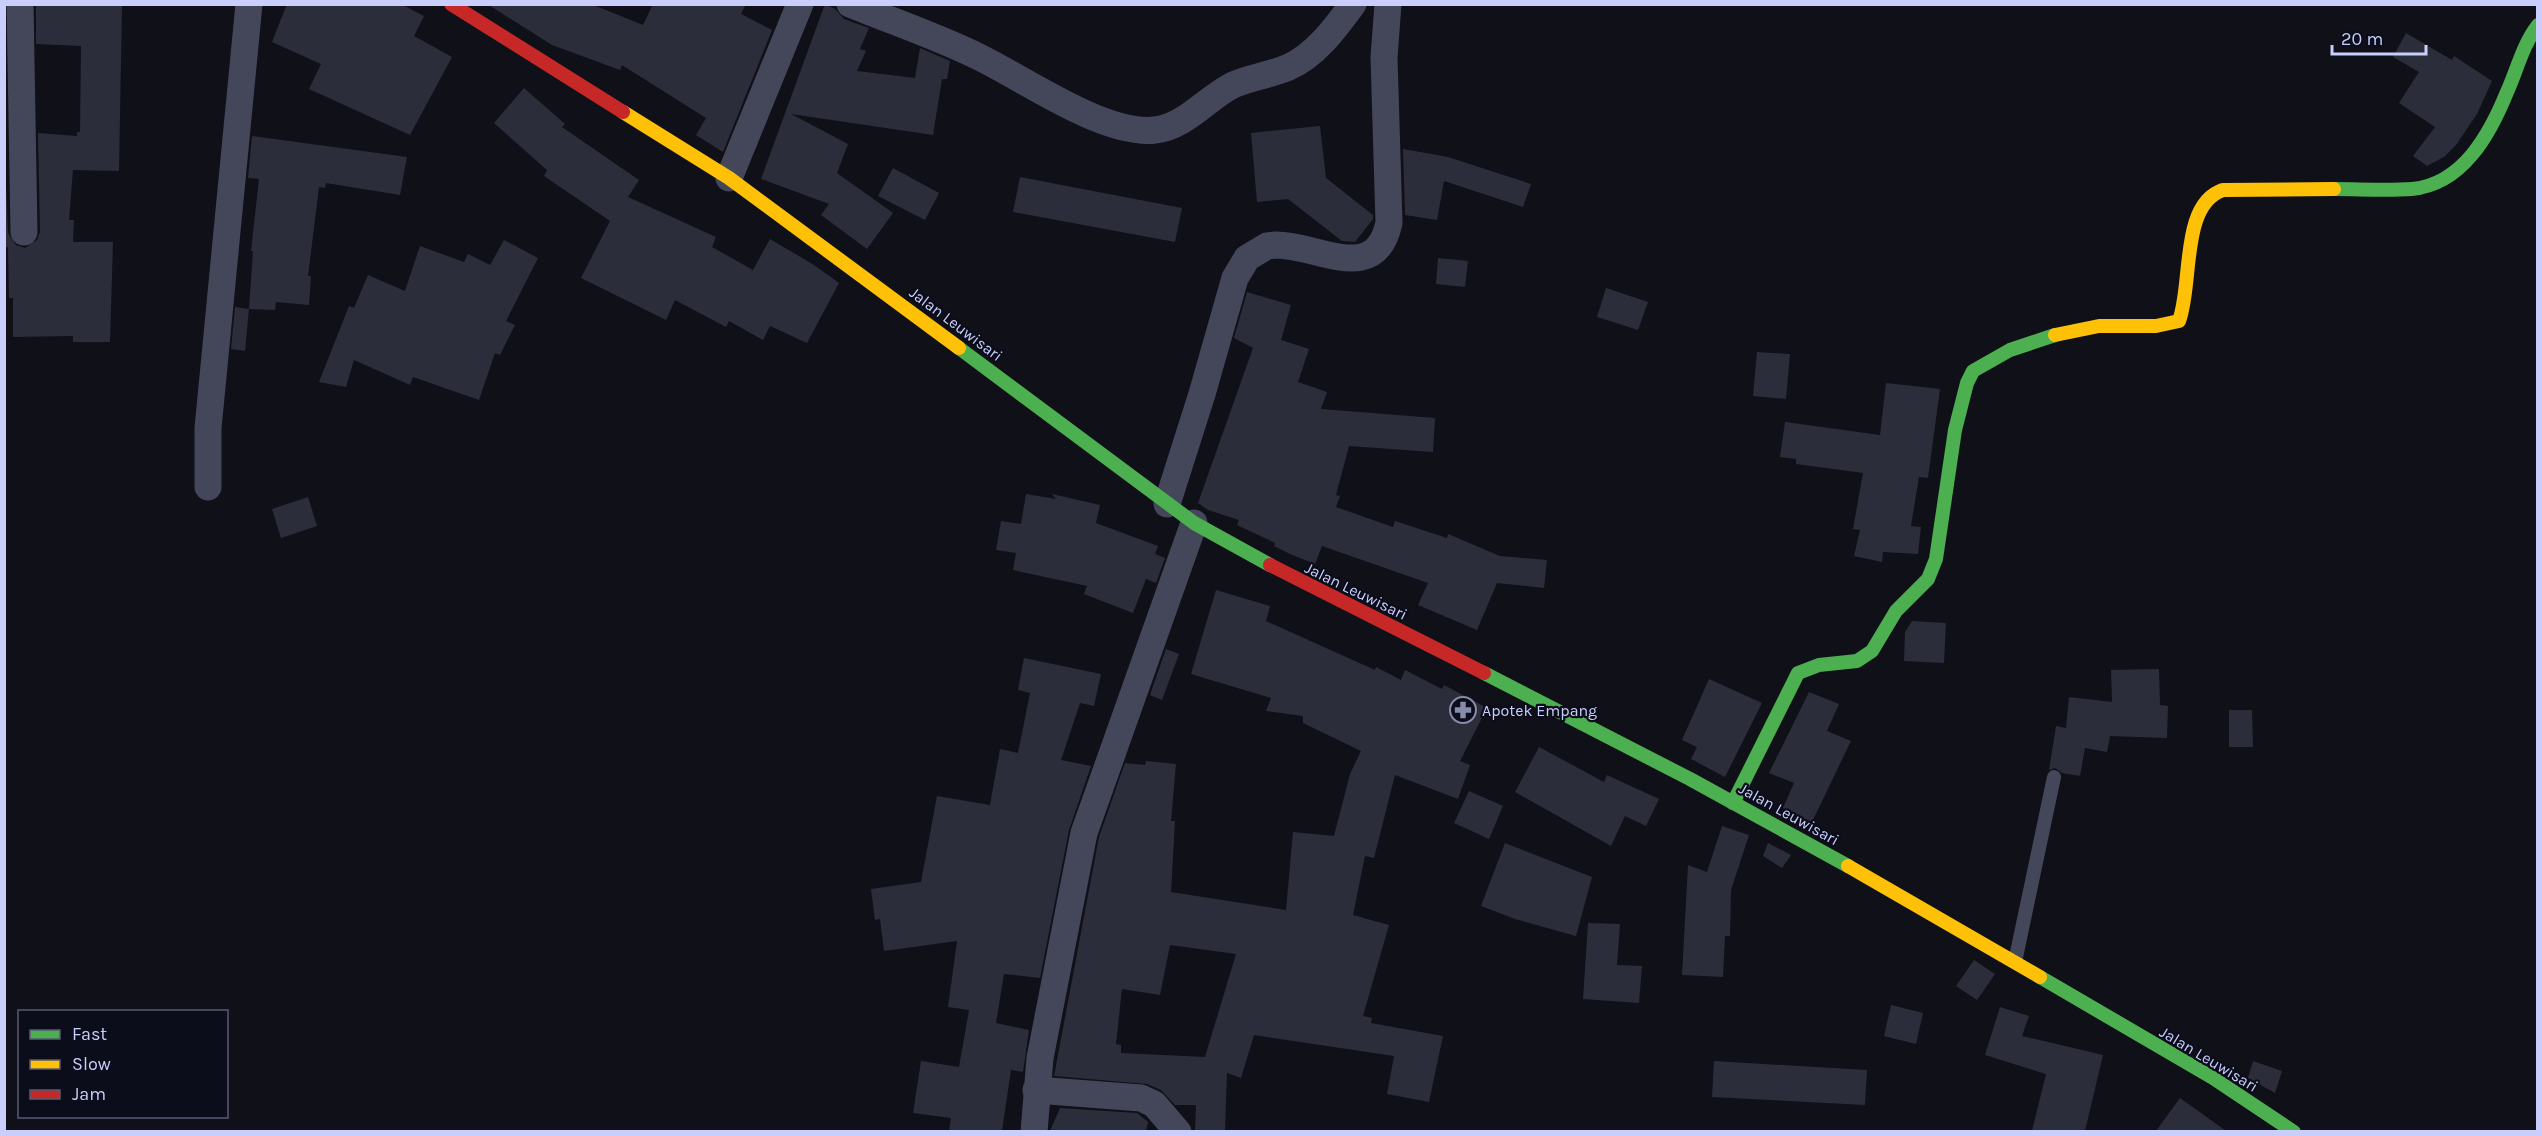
<svg xmlns="http://www.w3.org/2000/svg" width="2542" height="1136" font-family="Karla,sans-serif">
	<rect width="100%" height="100%" fill="#101018"/>
	<g fill="#2c2d3a" fill-rule="evenodd">
		<path d="M36 4H122L119 171 73 170 69 220H74L73 242H113L110 342H73V336L13 337V298H9L8 247H4V136L8 233 16 245 25 248 37 240 40 232 38 133 77 136V132H80L81 46 36 44Z"/>
		<path d="M287 4H401L424 16 414 36 452 57 410 135 309 89 321 64 272 42Z"/>
		<path d="M487 4H591L643 25 653 4H746L741 14 772 30 723 152 696 135 706 118 622 65 620 70 552 45Z"/>
		<path d="M825 4 835 9 844 19 869 28 860 49 866 51 857 71 915 78 920 48 950 61 947 79H942L933 135 791 114 848 144 837 173 893 213 867 249 821 215 829 204 761 179Z"/>
		<path d="M2406 33 2452 60 2454 56 2492 81 2477 114 2456 145 2444 157 2427 166 2413 156 2435 127 2399 103 2419 72 2393 57Z"/>
		<path d="M524 88 565 124 562 127 639 180 628 197 716 237 712 247 753 270 770 239 814 265 839 283 807 343 770 326 763 340 729 321 726 327 675 300 666 320 581 278 610 221 544 176 547 170 494 123Z"/>
		<path d="M1320 126 1326 178 1373 215V219L1355 242 1342 241 1288 199 1257 202 1251 133Z"/>
		<path d="M252 136 407 157 400 195 326 183 325 188 319 187 308 276H311L309 305 276 302 275 310 249 309 253 251H251L259 179 248 178Z"/>
		<path d="M1403 149 1448 157 1531 184 1523 207 1444 181 1437 220 1405 215Z"/>
		<path d="M893 168 939 193 925 220 878 196Z"/>
		<path d="M1020 177 1182 208 1175 242 1013 212Z"/>
		<path d="M504 240 538 258 506 321 515 325 500 355 495 353 479 400 413 377 410 385 354 360 346 387 319 382 349 306 354 308 368 275 405 291 420 246 464 262 468 254 490 265Z"/>
		<path d="M1438 258 1468 261 1465 287 1436 284Z"/>
		<path d="M1606 288 1648 302 1638 330 1597 317Z"/>
		<path d="M1247 292 1291 305 1281 340 1309 349 1298 382 1327 392 1321 409 1435 418 1433 452 1349 446 1336 495 1340 496 1336 507 1393 527 1395 521 1447 538 1448 534 1500 556 1547 560 1544 588 1497 583 1477 630 1418 605 1428 583 1322 546 1315 564 1290 554 1274 546 1275 543 1237 525 1239 520 1208 510 1198 503 1253 348 1234 338Z"/>
		<path d="M235 307 249 309 245 351 231 349Z"/>
		<path d="M1757 352 1790 354 1786 399 1753 396Z"/>
		<path d="M1886 383 1940 389 1928 478 1919 477 1911 526 1921 527 1918 554 1883 552 1882 562 1854 556 1860 530 1853 529 1863 473 1796 464V459L1780 457 1785 422 1880 435Z"/>
		<path d="M1026 494 1056 499 1052 494 1100 505 1096 523 1158 546 1155 554 1165 558 1156 583 1146 579 1133 613 1084 594 1087 586 1013 570 1016 553 996 550 1001 521 1021 524Z"/>
		<path d="M308 497 317 526 281 538 272 509Z"/>
		<path d="M1216 590 1270 606 1266 621 1375 670 1376 667 1401 680 1405 670 1442 689 1444 685 1487 708 1460 761 1470 765 1458 799 1395 775 1374 858 1365 856 1353 915 1389 925 1363 1016 1372 1018 1371 1023 1443 1036 1429 1102 1387 1094 1394 1056 1254 1035 1241 1078 1227 1073 1225 1131H1195L1196 1105H1175L1161 1090 1147 1084 1054 1076 1099 837 1125 763 1145 765 1146 761 1176 764 1171 821H1175L1171 892 1286 910 1293 832 1334 836 1350 774 1361 751 1303 723V716L1266 711 1271 698 1191 674ZM1170 945 1236 954 1205 1057 1121 1053V1045L1116 1044 1122 989 1160 995Z"/>
		<path d="M1912 621 1946 623 1944 663 1904 661 1905 632Z"/>
		<path d="M1166 649 1179 654 1162 700 1150 695Z"/>
		<path d="M1024 658 1101 674 1094 706 1080 703 1061 760 1091 766 1069 830 1040 978 1004 974 996 1023 1029 1030 1023 1072 1011 1070 1002 1131H949L951 1118 913 1113 921 1061 959 1067 969 1010 948 1007 957 941 884 951 880 919 875 920 871 889 921 882 937 796 990 805 1000 749 1018 753 1030 693 1018 690Z"/>
		<path d="M2159 669 2160 705 2168 706 2167 738 2110 736 2107 752 2085 748 2080 776 2062 773 2055 768 2049 770 2056 726 2066 728 2069 697 2112 702 2111 670Z"/>
		<path d="M1709 679 1762 703 1725 777 1691 759 1697 747 1682 740Z"/>
		<path d="M1809 692 1839 704 1827 731 1851 741 1811 824 1783 808 1794 783 1769 773Z"/>
		<path d="M2229 710H2252L2253 747H2229Z"/>
		<path d="M1539 747 1604 782 1607 775 1659 799 1646 826 1625 816 1611 846 1515 792Z"/>
		<path d="M1469 791 1503 806 1489 839 1454 823Z"/>
		<path d="M1722 826 1749 835 1731 890 1730 936H1725L1723 977 1682 975 1688 865 1707 872Z"/>
		<path d="M1505 843 1592 877 1576 936 1515 919 1481 906Z"/>
		<path d="M1768 843 1791 855 1782 868 1763 856Z"/>
		<path d="M1588 923 1620 924 1617 965 1642 966 1639 1003 1583 999Z"/>
		<path d="M1974 960 1995 974 1977 1000 1956 986Z"/>
		<path d="M1891 1005 1923 1013 1916 1044 1884 1036Z"/>
		<path d="M2000 1007 2029 1016 2022 1036 2103 1055 2085 1131H2032L2046 1074 1985 1055Z"/>
		<path d="M1714 1061 1867 1070 1865 1105 1712 1097Z"/>
		<path d="M2253 1061 2282 1071 2275 1093 2248 1078Z"/>
		<path d="M2180 1098 2226 1131H2156Z"/>
		<path d="M1060 1108 1137 1113 1148 1122 1146 1131H1050Z"/>
	</g>
	<g fill="none" stroke-linecap="round" stroke-linejoin="round">
		<path stroke="#444759" stroke-width="14" d="M2015 962 2054 777"/>
		<g stroke="#444759" stroke-width="27">
			<path d="M20 4 24 232"/>
			<path d="M850 4C894 22 939 37 981 58 1026 80 1105 136 1155 130 1185 127 1207 98 1233 85 1251 77 1271 75 1289 67 1316 55 1336 27 1353 4"/>
			<path d="M729 178 800 4"/>
			<path d="M208 487V428L249 4"/>
			<path d="M1167 504 1202 394 1235 278 1247 258 1267 246 1276 245C1319 245 1375 286 1389 223L1384 57 1388 4"/>
			<path d="M1036 1090 1141 1098 1154 1104 1178 1132"/>
			<path d="M1034 1132 1040 1058 1084 833 1194 523"/>
		</g>
		<g stroke="#4caf50" stroke-width="14">
			<path d="M2334 189C2360 189 2386 191 2412 189 2463 184 2490 134 2507 92 2517 70 2523 44 2538 25"/>
			<path d="M959 348 1194 523 1270 565"/>
			<path d="M1484 673 1690 779 1848 866"/>
			<path d="M1733 803 1798 673 1819 665 1857 661 1872 651 1896 611 1928 579 1936 559 1955 430 1967 383 1973 371 2010 350 2055 335"/>
			<path d="M2040 977 2213 1078 2294 1132"/>
		</g>
		<g stroke="#ffc107" stroke-width="14">
			<path d="M623 112 729 178 959 348"/>
			<path d="M2055 335 2099 326H2156L2179 321C2193 284 2180 204 2223 190L2334 189"/>
			<path d="M1848 866 2040 977"/>
		</g>
		<g stroke="#c62828" stroke-width="14">
			<path d="M451 4 623 112"/>
			<path d="M1270 565 1484 673"/>
		</g>
	</g>
	<defs>
		<symbol id="pharmacy-ring" viewBox="-11 -11 22 22"><circle r="9.5" fill="#0c0d1b" stroke="#888cac" stroke-width="1.5"/><path d="M-2-6h4v4h4v4h-4v4h-4v-4h-4v-4h4Z" fill="#888cac"/></symbol>
	</defs>
	<g fill-rule="evenodd">
		<use href="#pharmacy-ring" x="1448" y="695" width="30" height="30"/>
	</g>
	<g text-anchor="middle" dominant-baseline="central" stroke-width="4.5" stroke-linejoin="round" paint-order="stroke">
		<g font-size="16" fill="#c9cefc" stroke="#0c0d1b">
			<text transform="translate(956 324) rotate(37)">Jalan Leuwisari</text>
			<text transform="translate(1356 591) rotate(26)">Jalan Leuwisari</text>
			<text transform="translate(1789 814) rotate(29)">Jalan Leuwisari</text>
			<text transform="translate(2209 1059) rotate(31)">Jalan Leuwisari</text>
		</g>
		<g font-size="16" fill="#c9cefc" stroke="#0c0d1b" text-anchor="start">
			<text x="1482" y="710">Apotek Empang</text>
		</g>
	</g>
	<rect width="2542" height="1136" fill="none" stroke="#c9cefc" stroke-width="12"/>
	<rect x="18" y="1010" width="210" height="108" fill="#0c0d1b" stroke="#585a75" stroke-width="1.5"/>
	<rect x="30" y="1030" width="30" height="9" fill="#4caf50" stroke="#585a75" stroke-width="1.5"/>
	<text x="72" y="1040" font-size="18" fill="#c9cefc">Fast</text>
	<rect x="30" y="1060" width="30" height="9" fill="#ffc107" stroke="#585a75" stroke-width="1.5"/>
	<text x="72" y="1070" font-size="18" fill="#c9cefc">Slow</text>
	<rect x="30" y="1090" width="30" height="9" fill="#c62828" stroke="#585a75" stroke-width="1.5"/>
	<text x="72" y="1100" font-size="18" fill="#c9cefc">Jam</text>
	<path d="M2332 45v9h94v-9" fill="none" stroke="#c9cefc" stroke-width="3"/>
	<text x="2341" y="45" font-size="18" fill="#c9cefc" stroke="#0c0d1b" stroke-width="4.5" paint-order="stroke">20 m</text>
</svg>
